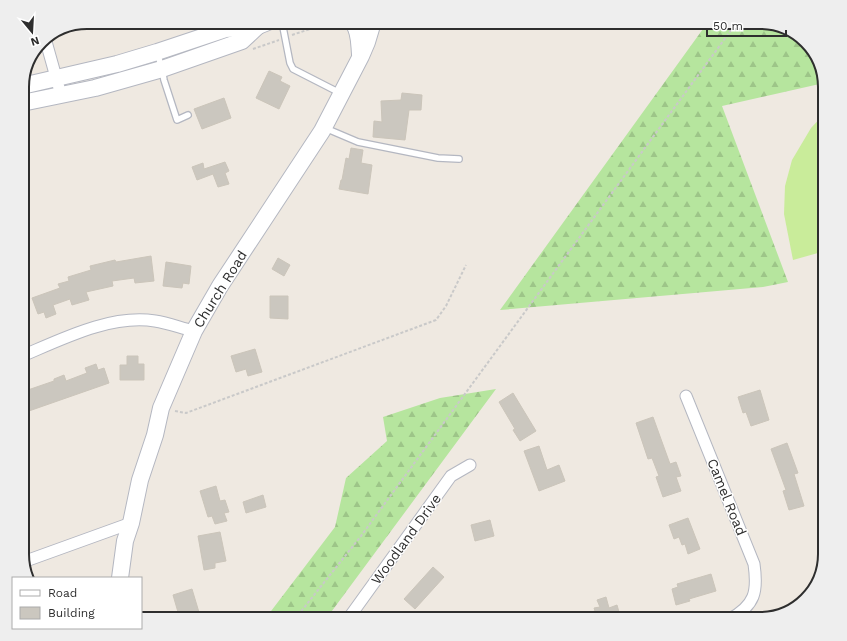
<svg xmlns="http://www.w3.org/2000/svg" width="847" height="641" font-family="'Work Sans',sans-serif">
	<defs>
		<pattern id="forest-firs" width="22" height="20" patternUnits="userSpaceOnUse"><rect width="22" height="20" fill="#b6e59e"/><path d="M5 1l3.5 6h-7zM16 11l3.5 6h-7z" fill="#9dc588"/></pattern>
	</defs>
	<rect width="100%" height="100%" fill="#efe9e1"/>
	<g fill="url(#forest-firs)">
		<path d="M708 22H760L800 36 818 58 824 83 722 106 788 282 763 287 500 310Z"/>
		<path d="M496 389 326 619H265L335 527 346 478 387 441 383 417 440 398Z"/>
	</g>
	<path fill="#c9ec9a" d="M825 113V251L793 260 784 214 785 186 792 160 811 128Z"/>
	<g fill="#cbc7bf" stroke="#cbc5ba">
		<path d="M269 71 282 77 280 81 290 86 279 109 256 98Z"/>
		<path d="M402 93 422 95 421 110H409L405 140 373 137 374 121 382 122 381 101 401 100Z"/>
		<path d="M224 98 231 118 202 129 194 109Z"/>
		<path d="M351 148 363 150 361 163 372 165 368 194 339 189 341 180H342L346 158 349 159Z"/>
		<path d="M225 162 229 171 225 173 229 184 218 187 213 174 197 180 192 167 203 163 204 169Z"/>
		<path d="M151 256 154 281 135 283 134 278 112 281 113 286 86 292 89 300 72 305 70 299 53 305 56 314 46 318 44 312 38 314 32 298 60 288 58 284 69 281 68 277 91 270 90 266 115 260 116 262Z"/>
		<path d="M278 258 290 265 284 276 272 269Z"/>
		<path d="M166 262 191 266 189 284 183 283 182 288 163 286Z"/>
		<path d="M270 296H288V319L270 318Z"/>
		<path d="M255 349 262 372 248 376 246 369 236 372 231 356Z"/>
		<path d="M127 356H138V364H144V380H120V365H127Z"/>
		<path d="M96 364 98 370 104 368 109 383 26 412 22 401V392L54 381V379L64 375 66 381 87 373 85 368Z"/>
		<path d="M760 390 769 420 751 426 746 412 743 413 738 397Z"/>
		<path d="M513 393 536 431 520 441 513 430 515 429 499 402Z"/>
		<path d="M653 417 670 464 676 462 681 476 676 477 681 491 663 497 656 477 659 476 652 458 648 459 636 423Z"/>
		<path d="M787 443 798 473 794 474 804 506 789 510 783 491 786 490 771 449Z"/>
		<path d="M539 446 547 470 559 465 565 481 539 491 524 451Z"/>
		<path d="M216 486 220 501 225 500 229 512 224 513 227 521 215 524 212 516 208 517 200 491Z"/>
		<path d="M263 495 266 507 246 513 243 502Z"/>
		<path d="M688 518 700 549 688 554 685 544 682 545 679 537 674 539 669 525Z"/>
		<path d="M490 520 494 536 475 541 471 525Z"/>
		<path d="M220 532 226 561 215 563V568L204 570 198 536Z"/>
		<path d="M433 567 444 577 415 609 404 599Z"/>
		<path d="M711 574 716 591 689 599 690 601 676 605 672 589 678 587 677 584Z"/>
		<path d="M192 589 201 619H180L173 595Z"/>
		<path d="M606 597 609 608 617 605 621 619H574V617L595 611 594 608 600 607 597 600Z"/>
	</g>
	<g fill="none" stroke-linecap="round" stroke-linejoin="round">
		<defs>
			<g id="lane">
				<path d="M282 22 290 63 293 69 340 93"/>
				<path d="M157 52 162 69 164 80 177 120 188 115"/>
				<path d="M325 128 358 142 438 158 459 159"/>
			</g>
			<g id="street">
				<path d="M45 38 61 95"/>
				<path d="M22 356C62 339 111 314 155 321 168 323 181 328 194 331"/>
				<path d="M686 396 754 564C758 592 755 605 730 619"/>
				<path d="M23 562 131 523"/>
				<path d="M348 619 451 476 470 465"/>
			</g>
			<g id="secondary">
				<path d="M352 22C360 30 359 44 360 54"/>
				<path d="M22 86 117 64 157 52 226 29 258 26 268 22"/>
				<path d="M22 103 95 88 162 69 242 41 258 26"/>
				<path d="M120 578 125 541 131 523 140 480 155 435 161 408 194 331 220 286 322 131 361 56 367 42 373 22"/>
			</g>
		</defs>
		<use href="#lane" stroke="#b4b7c1" stroke-width="8"/>
		<use href="#street" stroke="#b4b7c1" stroke-width="13"/>
		<use href="#secondary" stroke="#b4b7c1" stroke-width="18"/>
		<g stroke="#c9c9c9" stroke-width="2" stroke-dasharray="3 2" stroke-linecap="butt">
			<path d="M292 35 310 29"/>
			<path d="M253 49 279 40"/>
			<path d="M175 411 186 413 436 320 446 306 466 265"/>
			<path d="M295 619 361 536 737 22"/>
		</g>
		<use href="#lane" stroke="#fff" stroke-width="5.5"/>
		<use href="#street" stroke="#fff" stroke-width="11"/>
		<use href="#secondary" stroke="#fff" stroke-width="16"/>
	</g>
	<g text-anchor="middle" dominant-baseline="central" stroke-width="3" stroke-linejoin="round" paint-order="stroke">
		<g font-size="14" fill="#2e2e2e" stroke="#fff">
			<text transform="translate(220 289) rotate(-58)">Church Road</text>
			<text transform="translate(727 497) rotate(68)">Camel Road</text>
			<text transform="translate(406 539) rotate(-54)">Woodland Drive</text>
		</g>
	</g>
	<path d="M0 0H847V641H0ZM87 29H760A58 58 0 0 1 818 87V554A58 58 0 0 1 760 612H87A58 58 0 0 1 29 554V87A58 58 0 0 1 87 29Z" fill="#eee" fill-rule="evenodd"/>
	<path fill="none" stroke="#2e2e2e" stroke-width="2" d="M87 29H760A58 58 0 0 1 818 87V554A58 58 0 0 1 760 612H87A58 58 0 0 1 29 554V87A58 58 0 0 1 87 29Z"/>
	<rect x="12" y="577" width="130" height="52" fill="#ffffff" stroke="#ababab"/>
	<rect x="20" y="590" width="20" height="6" fill="#ffffff" stroke="#ababab"/>
	<text x="48" y="597" font-size="12" fill="#2e2e2e">Road</text>
	<rect x="20" y="607" width="20" height="12" fill="#cbc7bf" stroke="#ababab"/>
	<text x="48" y="617" font-size="12" fill="#2e2e2e">Building</text>
	<g transform="translate(32 32) rotate(162)" stroke="#ffffff" stroke-width="3" paint-order="stroke">
	<path d="M0-3L7 15L0 10L-7 15Z" fill="#2e2e2e"/>
	<text y="-6" font-size="11" font-weight="bold" text-anchor="middle" fill="#2e2e2e">N</text>
	</g>
	<path d="M707 30v6h79v-6" fill="none" stroke="#2e2e2e" stroke-width="2"/>
	<text x="713" y="30" font-size="12" fill="#2e2e2e" stroke="#ffffff" stroke-width="3" paint-order="stroke">50 m</text>
</svg>
